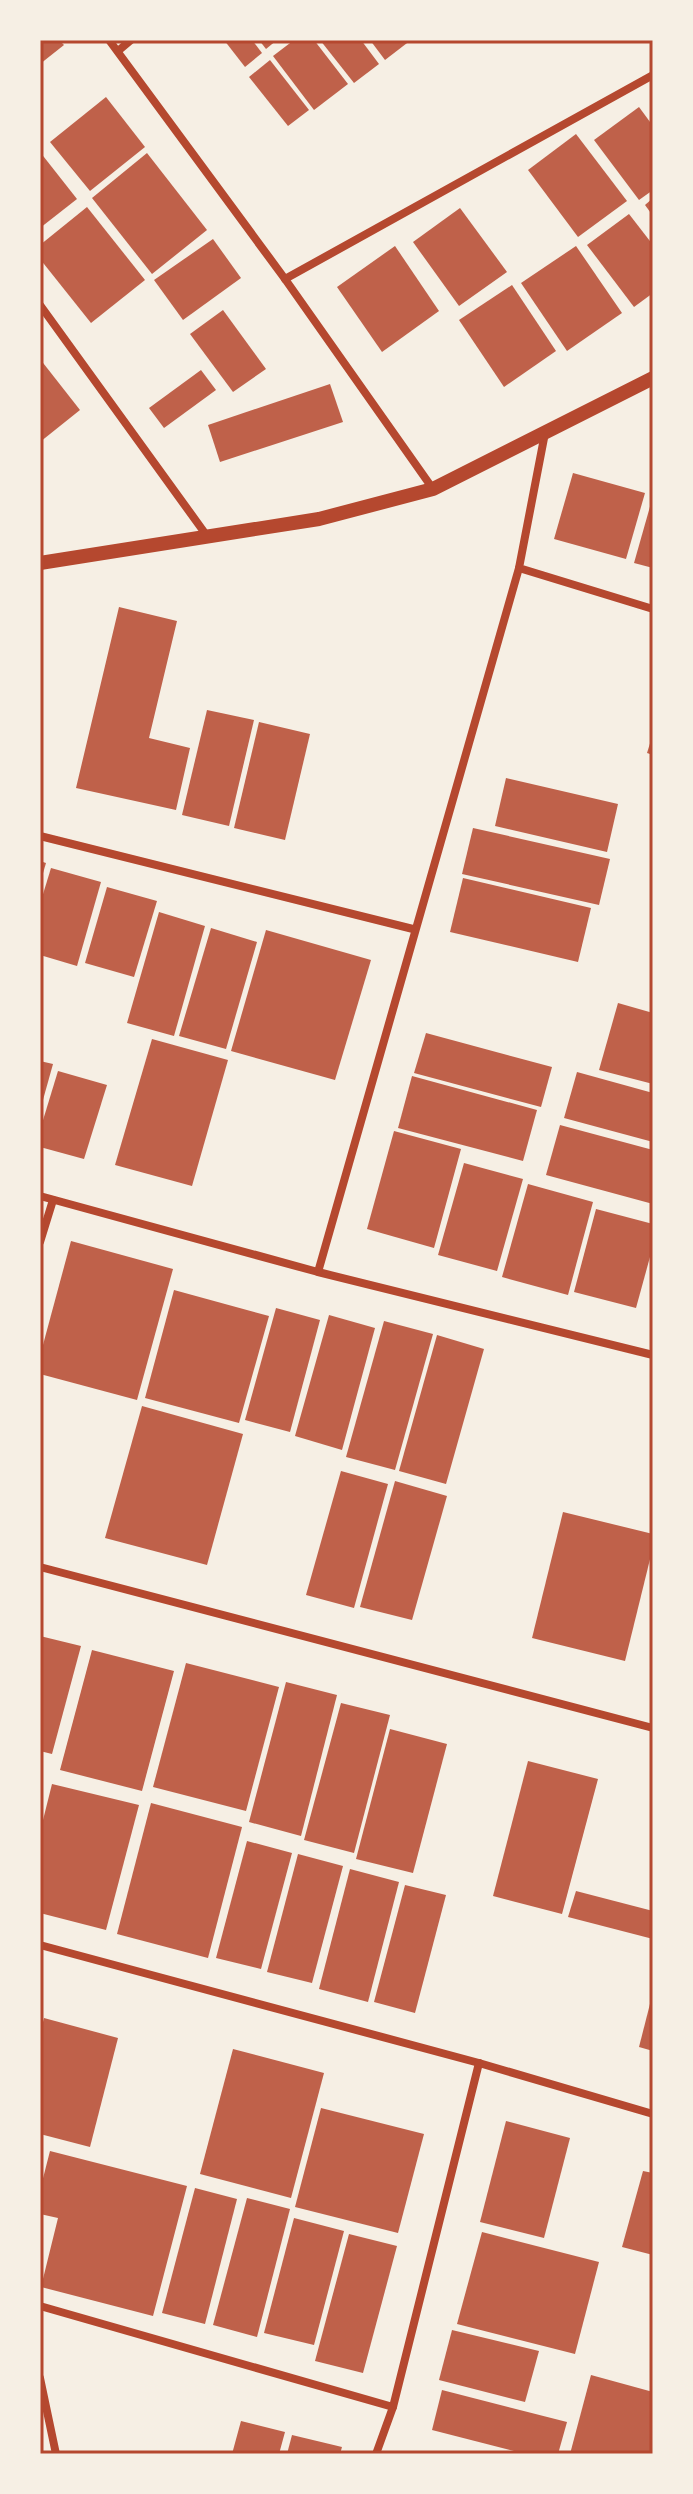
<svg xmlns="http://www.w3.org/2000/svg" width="693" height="2494" font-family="Raleway,sans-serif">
	<rect width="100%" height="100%" fill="#f6efe4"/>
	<g fill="#bf614a">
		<path d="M40 40H59L64 45 40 64Z"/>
		<path d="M224 40H252L262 53 245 67Z"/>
		<path d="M259 40H277L266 49Z"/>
		<path d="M294 40H314L348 84 314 110 273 56Z"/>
		<path d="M320 40H361L379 64 354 83Z"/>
		<path d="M370 40H411L385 60Z"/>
		<path d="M270 60 309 110 288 126 249 77Z"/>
		<path d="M106 97 145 147 90 191 50 142Z"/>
		<path d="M639 107 653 126V190L639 200 594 140Z"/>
		<path d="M576 134 627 201 578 237 528 170Z"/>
		<path d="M40 152 77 199 40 228Z"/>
		<path d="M147 153 207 230 152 274 92 198Z"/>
		<path d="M653 198V216L645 205Z"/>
		<path d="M87 207 145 280 91 323 40 259V245Z"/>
		<path d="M460 208 507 272 459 306 413 242Z"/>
		<path d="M629 214 653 245V293L634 307 587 245Z"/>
		<path d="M213 239 241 278 183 320 154 280Z"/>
		<path d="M395 246 439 311 382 352 337 287Z"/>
		<path d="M576 246 622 313 567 351 521 283Z"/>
		<path d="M512 285 556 351 504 387 459 320Z"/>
		<path d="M223 310 266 369 233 392 190 334Z"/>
		<path d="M40 359 80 410 40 442Z"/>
		<path d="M201 370 216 390 164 428 149 408Z"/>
		<path d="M330 384 343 422 220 462 208 425Z"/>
		<path d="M573 473 645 493 626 559 554 539Z"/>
		<path d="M653 496V568L634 563Z"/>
		<path d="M119 607 177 621 149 738 190 748 176 810 76 788Z"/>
		<path d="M207 710 254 720 229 826 182 815Z"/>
		<path d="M259 722 310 734 285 840 234 828Z"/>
		<path d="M653 734V755L647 753Z"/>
		<path d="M506 778 618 804 607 852 495 826Z"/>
		<path d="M473 828 610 859 599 905 462 874Z"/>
		<path d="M40 861 46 863 41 880H40Z"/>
		<path d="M51 868 101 882 77 966 40 955V904Z"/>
		<path d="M463 878 591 908 578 962 450 932Z"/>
		<path d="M107 887 157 901 134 977 85 963Z"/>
		<path d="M159 912 205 926 174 1036 127 1023Z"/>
		<path d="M211 928 257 942 226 1049 179 1036Z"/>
		<path d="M266 930 371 960 335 1080 231 1051Z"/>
		<path d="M618 1003 653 1013V1084L599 1070Z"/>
		<path d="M426 1033 552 1067 541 1107 414 1073Z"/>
		<path d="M152 1039 228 1060 192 1186 115 1165Z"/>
		<path d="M40 1061 53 1064 41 1107H40Z"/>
		<path d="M58 1071 107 1085 84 1159 40 1147V1130Z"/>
		<path d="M577 1072 653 1093V1142L564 1118Z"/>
		<path d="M412 1076 537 1110 523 1161 398 1128Z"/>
		<path d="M560 1125 653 1150V1204L546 1175Z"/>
		<path d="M394 1131 461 1149 434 1248 367 1229Z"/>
		<path d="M464 1163 523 1179 497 1271 438 1255Z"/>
		<path d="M528 1184 593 1202 568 1295 502 1277Z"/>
		<path d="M596 1209 653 1224V1246L636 1308 574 1292Z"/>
		<path d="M71 1241 173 1269 137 1400 40 1374V1356Z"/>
		<path d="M174 1290 269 1316 239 1423 145 1398Z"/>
		<path d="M276 1308 320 1320 290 1432 245 1420Z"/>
		<path d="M329 1315 375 1328 342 1450 295 1436Z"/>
		<path d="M384 1321 433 1334 395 1470 346 1457Z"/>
		<path d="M437 1335 484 1349 446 1484 399 1471Z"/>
		<path d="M142 1406 243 1434 207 1565 105 1538Z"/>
		<path d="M341 1471 388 1484 354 1608 306 1595Z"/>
		<path d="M395 1481 447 1496 412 1620 360 1607Z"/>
		<path d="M563 1512 653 1534V1547L625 1661 532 1638Z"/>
		<path d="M40 1636 81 1646 52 1754 40 1751Z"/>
		<path d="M92 1650 174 1671 142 1791 60 1770Z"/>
		<path d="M186 1663 279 1687 246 1811 153 1787Z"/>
		<path d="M286 1682 337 1695 301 1836 249 1822Z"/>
		<path d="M341 1703 390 1715 354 1853 304 1840Z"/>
		<path d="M390 1729 447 1744 413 1873 356 1859Z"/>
		<path d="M528 1761 598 1779 562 1914 493 1896Z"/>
		<path d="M52 1784 139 1805 106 1930 40 1913V1832Z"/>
		<path d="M151 1803 242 1827 208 1958 117 1934Z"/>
		<path d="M247 1841 292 1853 261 1969 216 1958Z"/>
		<path d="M298 1854 343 1866 312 1983 267 1972Z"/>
		<path d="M350 1869 399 1882 368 2002 319 1989Z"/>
		<path d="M405 1885 446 1895 415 2013 374 2002Z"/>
		<path d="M576 1891 653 1911V1939L568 1917Z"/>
		<path d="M652 1996H653V2051L639 2047Z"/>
		<path d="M44 2018 118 2038 90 2147 40 2134V2034Z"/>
		<path d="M233 2049 324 2073 291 2198 200 2174Z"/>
		<path d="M321 2108 424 2134 398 2233 295 2207Z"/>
		<path d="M506 2121 570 2138 544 2238 480 2222Z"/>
		<path d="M50 2151 187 2186 153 2316 41 2287 58 2218 40 2214V2190Z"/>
		<path d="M643 2171 653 2173V2255L622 2247Z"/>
		<path d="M195 2188 237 2199 205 2324 162 2313Z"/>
		<path d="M247 2198 290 2209 257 2337 213 2325Z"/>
		<path d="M294 2218 344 2231 314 2345 264 2333Z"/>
		<path d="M482 2232 599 2262 575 2354 457 2324Z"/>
		<path d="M349 2234 397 2246 363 2373 315 2361Z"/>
		<path d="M452 2330 539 2351 525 2402 439 2380Z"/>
		<path d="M591 2375 653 2392V2454H570Z"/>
		<path d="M442 2390 567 2422 558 2454H526L432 2430Z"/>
		<path d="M241 2421 285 2432 279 2454H232Z"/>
		<path d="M292 2435 342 2447 340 2454H287Z"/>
	</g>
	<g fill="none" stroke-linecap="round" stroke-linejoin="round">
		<g stroke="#b5482f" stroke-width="8">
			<path d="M109 40 285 279 433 489"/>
			<path d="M118 51 131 40"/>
			<path d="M285 279 653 75"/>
			<path d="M40 305 207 536"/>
			<path d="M545 433 519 568 653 609"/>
			<path d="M40 836 413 929"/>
			<path d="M40 1196 318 1272 653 1355"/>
			<path d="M40 1242 53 1200"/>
			<path d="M318 1272 519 568"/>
			<path d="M40 1567 653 1728"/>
			<path d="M40 1945 479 2063 653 2114"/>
			<path d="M40 2306 393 2407"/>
			<path d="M40 2378 56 2454"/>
			<path d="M376 2454 393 2407 479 2063"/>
		</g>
		<path stroke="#b5482f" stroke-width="14" d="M40 563 319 519 433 489 653 378"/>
	</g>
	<rect width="693" height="2494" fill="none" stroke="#f6efe4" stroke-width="84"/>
	<rect x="42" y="42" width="609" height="2410" fill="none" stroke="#b5482f" stroke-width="3"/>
</svg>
